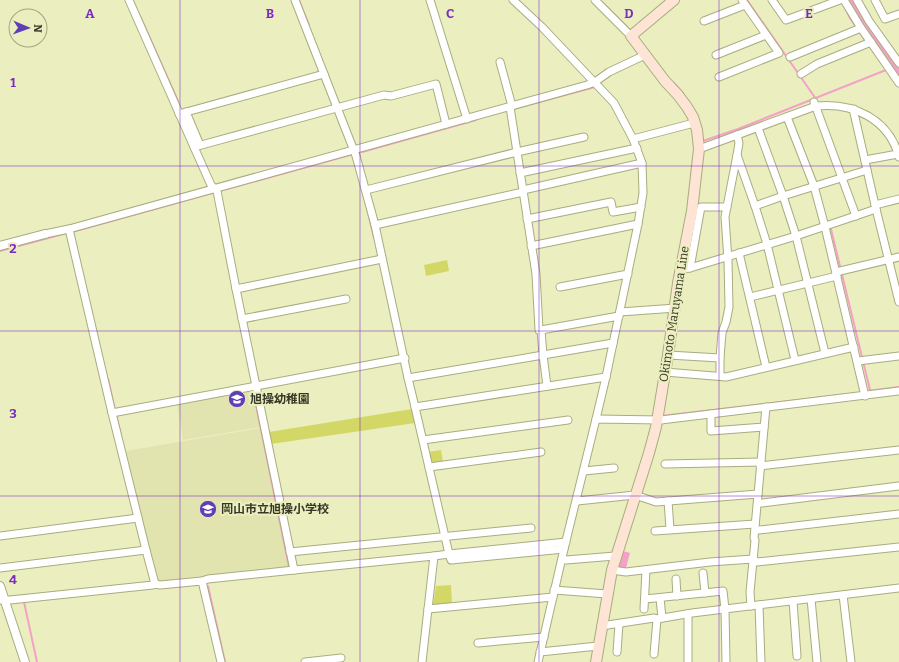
<svg xmlns="http://www.w3.org/2000/svg" width="899" height="662" font-family="Bitter,'Noto Sans JP',serif">
	<rect width="100%" height="100%" fill="#ebefc0"/>
	<g fill="#e1e4af">
		<path d="M251 390 253 391 260 427 183 440 177 403Z"/>
		<path d="M260 428 288 566 287 569 250 571 160 581 157 580 126 451Z"/>
	</g>
	<g fill="#d2d765">
		<path d="M447 260 449 271 426 276 424 265Z"/>
		<path d="M412 409 415 423 271 444 269 432Z"/>
		<path d="M441 450 443 462 432 464 430 462 428 452Z"/>
		<path d="M451 585 452 604 433 606 436 586Z"/>
	</g>
	<path fill="#f5a1c7" d="M620 550 630 553 626 568 615 567Z"/>
	<g fill="none" stroke-linecap="round" stroke-linejoin="round">
		<g stroke="#f5a1c7" stroke-width="2">
			<path d="M299 0 309 25"/>
			<path d="M747 0 816 99"/>
			<path d="M602 2 631 31"/>
			<path d="M844 6 850 18 866 42"/>
			<path d="M140 16 178 101"/>
			<path d="M869 45 874 53"/>
			<path d="M674 83 683 93"/>
			<path d="M524 106 595 87"/>
			<path d="M703 141 738 129 886 70"/>
			<path d="M362 152 476 120"/>
			<path d="M365 200 374 238"/>
			<path d="M830 225 870 390"/>
			<path d="M72 232 350 155"/>
			<path d="M0 251 67 233"/>
			<path d="M682 289 686 270"/>
			<path d="M108 379 115 410"/>
			<path d="M253 390 289 567"/>
			<path d="M868 391 899 387"/>
			<path d="M116 414 121 435"/>
			<path d="M661 416 857 393"/>
			<path d="M208 586 225 662"/>
			<path d="M24 602 37 662"/>
		</g>
		<path stroke="#f5a1c7" stroke-width="12" d="M851 0 873 35 899 73"/>
		<defs>
			<g id="minor">
				<path d="M129 0 194 147 211 185 217 191 236 289 382 259"/>
				<path d="M295 0 356 156 375 225 408 378"/>
				<path d="M430 0 467 119"/>
				<path d="M513 0 542 27 614 103 633 139 642 163 643 193 638 224 606 377 596 419"/>
				<path d="M595 0 631 36"/>
				<path d="M772 0 786 20 840 0"/>
				<path d="M844 0 861 28 899 83"/>
				<path d="M857 0 869 21 899 63"/>
				<path d="M875 0 885 19 899 14"/>
				<path d="M704 21 745 5"/>
				<path d="M716 55 766 35"/>
				<path d="M790 57 861 28"/>
				<path d="M500 62 512 106"/>
				<path d="M801 74 817 64 871 42"/>
				<path d="M719 77 779 53 742 0"/>
				<path d="M814 102 856 216"/>
				<path d="M510 107 536 274 539 330H541"/>
				<path d="M854 109V113L875 205"/>
				<path d="M186 112 200 145"/>
				<path d="M179 114 324 74"/>
				<path d="M787 117 814 186 825 227 865 396"/>
				<path d="M758 128 783 196 796 236 825 353"/>
				<path d="M737 135 739 143 737 155 755 206 767 244 795 360"/>
				<path d="M633 139 694 123"/>
				<path d="M194 147 384 95 391 96 436 84 446 124"/>
				<path d="M699 149 816 106C853 102 889 119 899 157"/>
				<path d="M865 160 898 154"/>
				<path d="M520 173 637 148"/>
				<path d="M366 190 517 152 584 137"/>
				<path d="M523 190 642 163"/>
				<path d="M755 206 783 196 867 170"/>
				<path d="M876 209 899 302"/>
				<path d="M527 219 611 202 613 212 641 207"/>
				<path d="M375 225 523 192"/>
				<path d="M69 229 587 85 595 82 609 72 645 55"/>
				<path d="M45 234 69 229 112 413"/>
				<path d="M531 246 638 224"/>
				<path d="M739 253 766 367"/>
				<path d="M690 268 701 207H727"/>
				<path d="M681 269 690 268 796 236 876 209 875 205 899 199"/>
				<path d="M836 272 899 257"/>
				<path d="M560 287 628 274"/>
				<path d="M236 289 294 570 434 556 422 662"/>
				<path d="M750 297 837 276"/>
				<path d="M620 312 676 308"/>
				<path d="M242 319 346 299"/>
				<path d="M613 343 543 355 541 330 619 316"/>
				<path d="M668 355 720 358"/>
				<path d="M858 361 899 356"/>
				<path d="M665 372 726 377 854 347"/>
				<path d="M720 376V358L722 333 726 322 729 307 728 260 725 217 737 155"/>
				<path d="M415 407 408 378 543 355 547 386"/>
				<path d="M711 414V431L764 427"/>
				<path d="M423 440 568 420"/>
				<path d="M665 464 761 462"/>
				<path d="M760 466 899 450"/>
				<path d="M429 467 541 452"/>
				<path d="M584 471 614 468"/>
				<path d="M577 501 635 495 656 502 758 494"/>
				<path d="M668 501 670 529"/>
				<path d="M762 503 899 486"/>
				<path d="M759 530 899 514"/>
				<path d="M655 531 755 524"/>
				<path d="M0 536 138 518"/>
				<path d="M566 542 449 554 415 407 606 377"/>
				<path d="M146 550 112 413 405 358"/>
				<path d="M290 552 531 528"/>
				<path d="M434 556 449 554 451 560 564 549"/>
				<path d="M562 559 566 560 615 556"/>
				<path d="M0 568 146 550 155 584"/>
				<path d="M612 570 626 572 710 562 753 559 757 562 899 547"/>
				<path d="M703 573 705 593"/>
				<path d="M676 579 677 596"/>
				<path d="M202 581 208 579 294 570"/>
				<path d="M554 590 607 594"/>
				<path d="M843 595 851 662"/>
				<path d="M660 598 662 618"/>
				<path d="M645 599 723 591 725 609 726 662"/>
				<path d="M811 599 817 662"/>
				<path d="M0 600H10L153 585 155 584 160 585 202 581 221 662"/>
				<path d="M793 601 797 656"/>
				<path d="M759 605 761 662"/>
				<path d="M751 606 750 592 755 540 754 538 766 407"/>
				<path d="M428 609 553 597"/>
				<path d="M644 609 646 570"/>
				<path d="M688 614V662"/>
				<path d="M601 626 654 618 657 619 692 613 899 588"/>
				<path d="M478 643 544 637"/>
				<path d="M540 652 598 646"/>
				<path d="M617 652 619 624"/>
				<path d="M654 654 657 619"/>
				<path d="M305 662 341 658"/>
				<path d="M538 662 564 549 596 419 661 420 899 391"/>
			</g>
			<g id="tertiary">
				<path d="M0 246 45 234"/>
				<path d="M0 586 25 662"/>
			</g>
			<path id="secondary" d="M596 662 612 570 649 453 656 427 668 355 678 283 692 211 699 149 697 130 693 117 687 107 678 95 665 81 631 36 674 0"/>
		</defs>
		<use href="#minor" stroke="#a9ac7f" stroke-width="9"/>
		<use href="#tertiary" stroke="#a9ac7f" stroke-width="10"/>
		<use href="#secondary" stroke="#a9ac7f" stroke-width="12"/>
		<use href="#minor" stroke="#fff" stroke-width="7"/>
		<use href="#tertiary" stroke="#fff" stroke-width="8"/>
		<use href="#secondary" stroke="#fde4d4" stroke-width="10"/>
	</g>
	<path fill="none" stroke="#7b2cbf" stroke-width="1" stroke-opacity="0.55" d="M180 0V662M360 0V662M539 0V662M719 0V662M0 166H899M0 331H899M0 496H899"/>
	<defs>
		<symbol id="school-disc" viewBox="-11 -11 22 22"><circle r="9.5" fill="#603eb6" stroke="#ebefc0"/><path d="M0-5L7-2L0 1L-7-2ZM-4 1L0 2.5L4 1V4Q0 6-4 4Z" fill="#fff"/></symbol>
	</defs>
	<g fill-rule="evenodd">
		<use href="#school-disc" x="227" y="389" width="20" height="20"/>
		<use href="#school-disc" x="198" y="499" width="20" height="20"/>
	</g>
	<g text-anchor="middle" dominant-baseline="central" stroke-width="4" stroke-linejoin="round" paint-order="stroke">
		<g font-size="12" fill="#363725" stroke="#ebefc0">
			<text transform="translate(674 314) rotate(-81)">Okimoto Maruyama Line</text>
		</g>
		<g font-size="12" font-weight="bold" fill="#363725" stroke="#ebefc0" text-anchor="start">
			<text x="250" y="399">旭操幼稚園</text>
			<text x="221" y="509">岡山市立旭操小学校</text>
		</g>
	</g>
	<g font-size="13" text-anchor="middle" font-weight="bold" fill="#7b2cbf" stroke="#ebefc0" stroke-width="4" stroke-linejoin="round" paint-order="stroke">
		<text x="90" y="18">A</text>
		<text x="270" y="18">B</text>
		<text x="450" y="18">C</text>
		<text x="629" y="18">D</text>
		<text x="809" y="18">E</text>
		<text x="13" y="87">1</text>
		<text x="13" y="253">2</text>
		<text x="13" y="418">3</text>
		<text x="13" y="584">4</text>
	</g>
	<g transform="translate(28 28) rotate(92)"><circle r="19" fill="#ebefc0" stroke="#a3a582"/>
	<path d="M0-3L7 15L0 10L-7 15Z" fill="#603eb6"/>
	<text y="-6" font-size="11" font-weight="bold" text-anchor="middle" fill="#363725">N</text>
	</g>
</svg>
